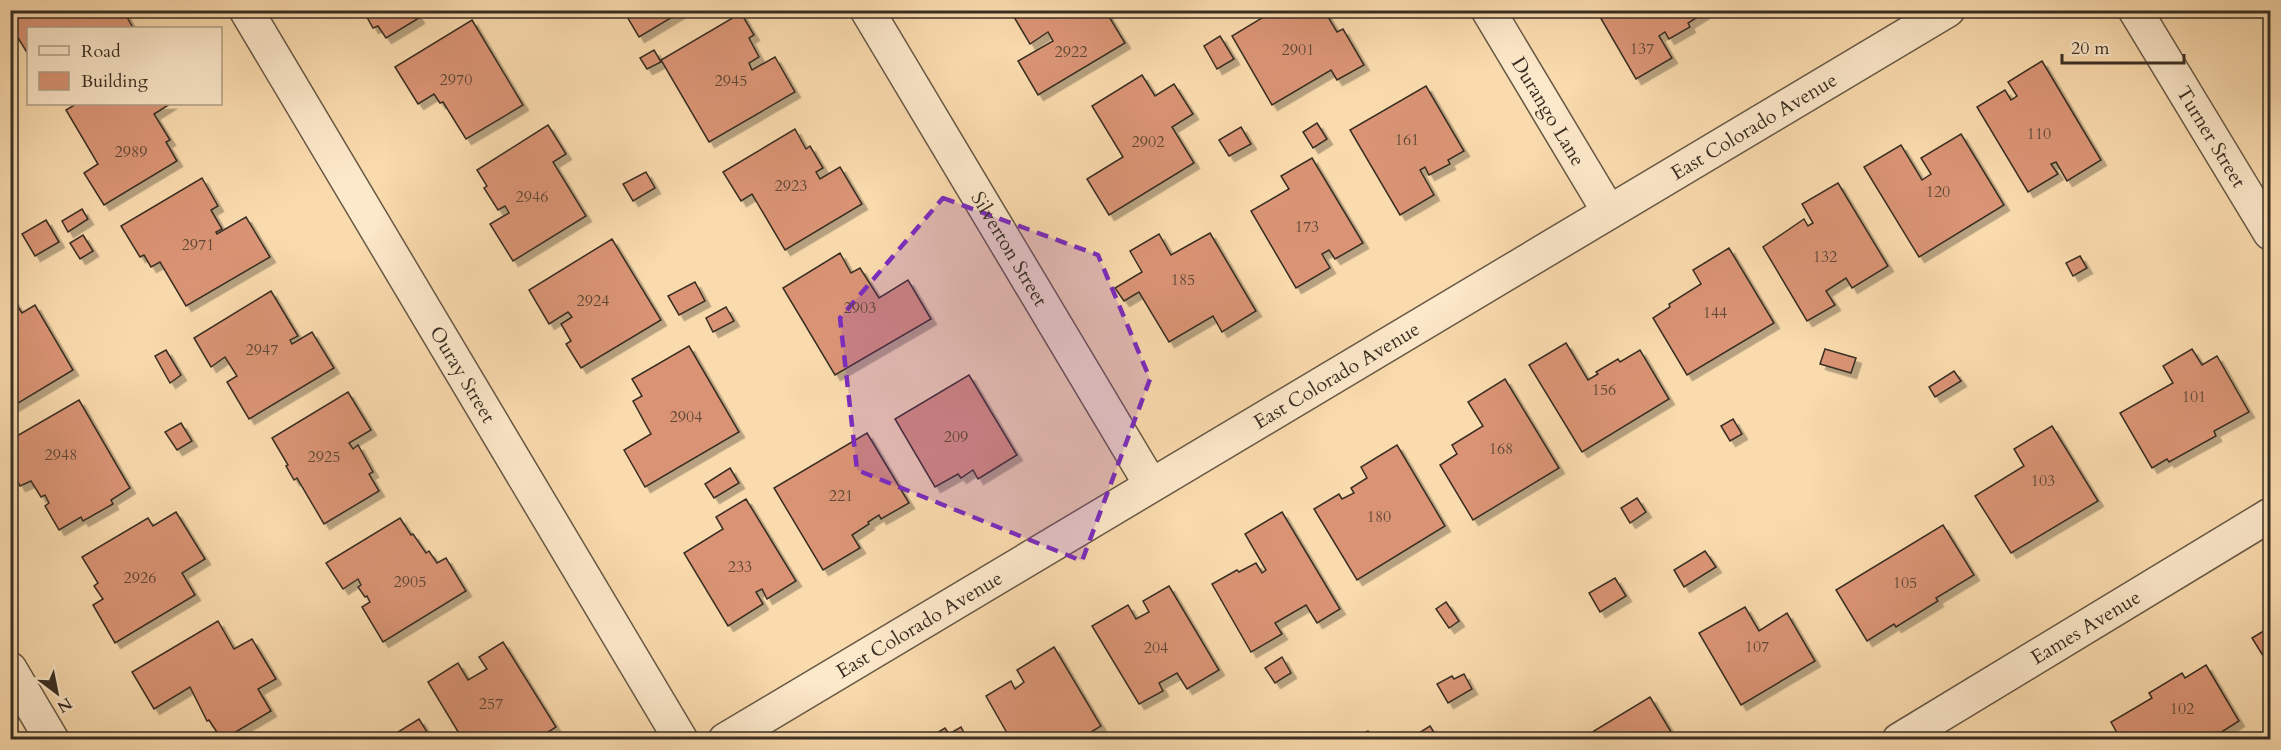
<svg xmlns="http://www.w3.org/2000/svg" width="2281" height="750" font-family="Cardo,serif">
	<defs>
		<filter id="shadow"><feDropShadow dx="5.5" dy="5.5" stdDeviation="0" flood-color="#0004"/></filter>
	</defs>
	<rect width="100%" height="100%" fill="#fadbae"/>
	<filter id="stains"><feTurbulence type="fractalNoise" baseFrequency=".00333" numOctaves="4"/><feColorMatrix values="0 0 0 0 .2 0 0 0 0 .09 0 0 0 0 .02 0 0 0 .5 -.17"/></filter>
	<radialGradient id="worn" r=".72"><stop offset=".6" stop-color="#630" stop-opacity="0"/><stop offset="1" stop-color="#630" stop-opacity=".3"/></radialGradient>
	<g fill="#da9474" stroke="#382e22" stroke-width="1.5" filter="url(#shadow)">
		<path d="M10 10H83L84 12 87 10H123L133 28H28V54L10 25Z"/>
		<path d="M363 10H414L419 18 386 38 378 26 373 28Z"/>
		<path d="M623 10H684L639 37Z"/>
		<path d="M1013 10H1105L1125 43 1038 95 1018 61 1053 41 1048 32 1030 44 1011 12Z"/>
		<path d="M1275 10H1324L1337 32 1343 29 1364 65 1337 80 1331 70 1272 105 1232 36Z"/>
		<path d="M1596 10H1702L1704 13 1688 23 1690 27 1669 39 1665 32 1659 36 1672 58 1636 79Z"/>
		<path d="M741 13 754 35 749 38 759 57 749 63 752 70 775 57 795 92 709 142 661 60Z"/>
		<path d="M472 20 523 105 466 139 443 102 440 103 434 94 418 104 395 67Z"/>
		<path d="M1220 36 1234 59 1217 69 1204 46Z"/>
		<path d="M654 50 661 62 647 69 640 58Z"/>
		<path d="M2042 61 2101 160 2067 181 2056 162 2051 164 2058 174 2028 192 1977 107 2005 90 2011 100 2017 96 2008 82Z"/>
		<path d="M1142 75 1155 96 1174 84 1193 114 1172 127 1194 163 1109 215 1087 179 1123 157 1092 106Z"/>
		<path d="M1426 86 1464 151 1448 160 1450 164 1429 175 1425 167 1420 170 1434 195 1400 215 1350 130Z"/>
		<path d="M76 104H170L154 114 170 140 166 142 177 161 104 205 84 173 98 164 66 110Z"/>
		<path d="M1317 123 1327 139 1313 148 1303 132Z"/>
		<path d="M548 125 566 154 553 162 586 216 513 261 490 224 509 213 505 206 498 210 484 188 487 186 477 170Z"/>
		<path d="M1241 127 1251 144 1229 156 1219 140Z"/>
		<path d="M795 129 806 149 810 146 823 168 816 172 820 179 840 167 862 204 785 250 752 194 741 201 723 172Z"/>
		<path d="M1961 134 2004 205 1919 257 1864 167 1901 145 1922 180 1931 174 1921 158Z"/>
		<path d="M1312 158 1363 243 1335 259 1329 250 1322 254 1330 268 1296 288 1251 211 1289 189 1281 176Z"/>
		<path d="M646 172 655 188 633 201 623 184Z"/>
		<path d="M202 178 218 206 211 210 222 229 216 232 217 234 246 217 270 257 186 306 160 262 151 267 144 255 140 257 121 226Z"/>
		<path d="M1838 183 1888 266 1852 288 1846 278 1826 291 1835 305 1807 321 1763 247 1804 219 1808 226 1813 223 1802 204Z"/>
		<path d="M82 209 88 219 68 232 62 221Z"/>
		<path d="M46 220 59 242 35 256 22 234Z"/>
		<path d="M1210 233 1256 311 1222 332 1213 316 1169 342 1139 292 1124 301 1115 288 1142 272 1130 251 1159 234 1171 255Z"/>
		<path d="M83 235 93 251 80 259 70 243Z"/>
		<path d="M612 239 661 320 581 368 566 344 571 341 561 324 572 317 568 312 549 324 529 290Z"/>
		<path d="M1729 248 1774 323 1687 375 1653 318 1670 307 1669 304 1701 284 1693 270Z"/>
		<path d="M840 253 851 273 860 268 879 298 908 280 931 319 835 375 783 288Z"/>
		<path d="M2080 256 2087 268 2073 276 2066 263Z"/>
		<path d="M695 282 705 301 679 315 668 296Z"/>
		<path d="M271 291 298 336 290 340 292 344 312 332 334 368 249 419 227 382 237 376 225 357 211 367 194 338Z"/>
		<path d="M10 295 22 313 35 305 73 370 10 408Z"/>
		<path d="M726 307 734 321 713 332 706 318Z"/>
		<path d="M1566 343 1588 380 1598 374 1596 372 1618 359 1620 362 1640 350 1669 399 1582 452 1529 365Z"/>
		<path d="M689 346 739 432 645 487 624 450 651 434 633 401 642 396 632 379Z"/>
		<path d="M1825 349 1856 358 1851 373 1820 364Z"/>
		<path d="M2192 349 2202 365 2217 356 2249 412 2214 431 2216 436 2169 462 2167 459 2152 468 2120 413 2173 383 2163 366Z"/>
		<path d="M166 350 181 375 170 383 155 356Z"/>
		<path d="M1954 371 1961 381 1935 397 1929 387Z"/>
		<path d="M969 375 1017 455 978 479 973 470 961 478 958 474 935 487 895 419Z"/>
		<path d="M1505 379 1559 468 1473 520 1440 465 1457 454 1452 445 1483 426 1468 402Z"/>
		<path d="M348 392 371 430 349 443 353 449 358 445 373 472 369 474 379 491 324 524 297 478 294 480 286 466 288 465 272 438Z"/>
		<path d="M79 400 130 488 111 500 113 504 83 521 81 517 59 530 45 506 49 503 45 495 41 497 31 481 20 486 10 469V440Z"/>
		<path d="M1733 419 1742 434 1730 441 1721 426Z"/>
		<path d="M181 423 192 441 177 450 165 432Z"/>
		<path d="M2052 426 2098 501 2011 553 1975 496 2024 466 2014 449Z"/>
		<path d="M867 433 909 503 881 519 879 515 868 522 869 524 852 535 860 548 823 570 774 488Z"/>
		<path d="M1397 445 1445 526 1357 580 1314 509 1339 494 1342 499 1354 493 1351 488 1367 478 1361 467Z"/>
		<path d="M730 468 739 483 714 498 705 484Z"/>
		<path d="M1637 498 1646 512 1630 523 1621 508Z"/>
		<path d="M746 499 796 581 767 599 762 589 756 592 763 604 728 626 684 553 723 529 716 517Z"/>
		<path d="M176 512 205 559 182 573 195 595 115 643 93 605 103 599 94 586 98 583 82 557 148 518 153 526Z"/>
		<path d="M1282 512 1340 609 1317 623 1306 605 1275 623 1282 634 1251 652 1212 584 1237 570 1239 572 1256 563 1262 573 1266 570 1245 534Z"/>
		<path d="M400 518 411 535 413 534 426 553 429 551 437 563 446 558 466 591 383 642 362 607 370 602 367 596 365 597 358 587 361 585 358 579 343 589 326 563Z"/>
		<path d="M1943 525 1974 575 1936 598 1938 601 1896 627 1894 624 1867 641 1836 590Z"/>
		<path d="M1705 551 1716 567 1684 587 1674 570Z"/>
		<path d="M1615 578 1626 596 1600 612 1589 593Z"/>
		<path d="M1169 586 1219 670 1187 689 1177 673 1159 683 1163 691 1139 704 1092 626 1128 605 1136 619 1149 612 1143 601Z"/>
		<path d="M1446 602 1459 621 1449 628 1436 609Z"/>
		<path d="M1745 607 1759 631 1787 613 1815 661 1741 705 1699 633Z"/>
		<path d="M218 621 234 649 252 639 276 679 258 689 271 711 222 740 209 720 207 721 190 687 154 709 132 672Z"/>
		<path d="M2270 627V667L2252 638Z"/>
		<path d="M503 642 556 727 536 740H512L510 737 506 739 503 734 500 735 503 740H463L428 682 458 663 468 680 487 669 479 657Z"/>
		<path d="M1054 647 1101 726 1078 740H1011L986 696 1011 681 1015 689 1024 682 1017 670Z"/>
		<path d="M1282 657 1291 673 1275 683 1265 668Z"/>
		<path d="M2206 665 2239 721 2209 740H2121L2111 722 2152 698 2149 693 2182 673 2185 678Z"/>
		<path d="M1464 674 1472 689 1448 703 1437 684 1452 676 1454 679Z"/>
		<path d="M1650 697 1676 740H1579Z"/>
		<path d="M419 719 432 740H385Z"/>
		<path d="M1430 726 1439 740H1416L1414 736Z"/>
		<path d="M961 727 968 740H925L945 728 949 734Z"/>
		<path d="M1368 731 1373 740H1353V739Z"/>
	</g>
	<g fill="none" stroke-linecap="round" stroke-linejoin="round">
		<defs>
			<g id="minor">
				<path id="s1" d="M246 10 681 740"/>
				<path id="s2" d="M867 10 1151 485"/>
				<path id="s3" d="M1488 10 1609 212"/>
				<path d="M10 669 52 740"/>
				<path id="s4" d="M725 740 1948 10"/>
				<path id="s5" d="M1899 740 2270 515"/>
			</g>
			<g id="tertiary">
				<path id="s6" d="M2135 10 2270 233"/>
			</g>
		</defs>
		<use href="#minor" stroke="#685945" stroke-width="36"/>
		<use href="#tertiary" stroke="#685945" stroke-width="36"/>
		<use href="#minor" stroke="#fce8ca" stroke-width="33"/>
		<use href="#tertiary" stroke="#fce8ca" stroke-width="33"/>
	</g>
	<path fill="#7b2cbf" fill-opacity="0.2" stroke="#7b2cbf" stroke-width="4.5" stroke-dasharray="12 8" stroke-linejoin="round" d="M943 198 1098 255 1150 379 1082 561 857 470 840 318Z"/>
	<g text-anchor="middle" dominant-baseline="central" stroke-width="4.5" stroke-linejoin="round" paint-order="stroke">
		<g font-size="16" fill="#604836">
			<text x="1642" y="49">137</text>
			<text x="1298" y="50">2901</text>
			<text x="1071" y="52">2922</text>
			<text x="456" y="80">2970</text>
			<text x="731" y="81">2945</text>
			<text x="2039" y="134">110</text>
			<text x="1407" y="140">161</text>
			<text x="1148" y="142">2902</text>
			<text x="131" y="152">2989</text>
			<text x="791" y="186">2923</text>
			<text x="1938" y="192">120</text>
			<text x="532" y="197">2946</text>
			<text x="1307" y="227">173</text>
			<text x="198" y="245">2971</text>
			<text x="1825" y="257">132</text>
			<text x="1183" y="280">185</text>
			<text x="593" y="301">2924</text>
			<text x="860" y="308">2903</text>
			<text x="1715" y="313">144</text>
			<text x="262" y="350">2947</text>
			<text x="1604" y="390">156</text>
			<text x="2194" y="397">101</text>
			<text x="686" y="417">2904</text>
			<text x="956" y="437">209</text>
			<text x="1501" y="449">168</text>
			<text x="61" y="455">2948</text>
			<text x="324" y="457">2925</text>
			<text x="2043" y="481">103</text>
			<text x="841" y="496">221</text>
			<text x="1379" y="517">180</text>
			<text x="740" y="567">233</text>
			<text x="140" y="578">2926</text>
			<text x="410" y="582">2905</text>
			<text x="1905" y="583">105</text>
			<text x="1757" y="647">107</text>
			<text x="1156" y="648">204</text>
			<text x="491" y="704">257</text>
			<text x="2182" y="709">102</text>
		</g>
		<g font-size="20" fill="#382e22" stroke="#fce8ca">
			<text stroke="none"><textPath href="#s3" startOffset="118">Durango Lane</textPath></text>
			<text stroke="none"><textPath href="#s4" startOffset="1198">East Colorado Avenue</textPath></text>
			<text stroke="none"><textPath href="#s6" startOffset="148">Turner Street</textPath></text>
			<text stroke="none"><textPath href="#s2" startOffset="278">Silverton Street</textPath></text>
			<text stroke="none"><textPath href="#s1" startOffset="424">Ouray Street</textPath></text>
			<text stroke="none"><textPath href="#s4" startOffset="712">East Colorado Avenue</textPath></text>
			<text stroke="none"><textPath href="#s4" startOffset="226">East Colorado Avenue</textPath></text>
			<text stroke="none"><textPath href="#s5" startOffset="218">Eames Avenue</textPath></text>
		</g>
	</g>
	<rect width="2281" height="750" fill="none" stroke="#fadbae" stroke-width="36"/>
	<rect x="12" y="12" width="2257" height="726" fill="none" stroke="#382e22" stroke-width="3"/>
	<rect x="18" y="18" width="2245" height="714" fill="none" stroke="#382e22" stroke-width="1.5"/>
	<rect x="27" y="27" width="195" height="78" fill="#fce8ca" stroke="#ae9e87" stroke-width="1.5"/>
	<rect x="39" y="46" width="30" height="9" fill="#fce8ca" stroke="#ae9e87" stroke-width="1.5"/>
	<text x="81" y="57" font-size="18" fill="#382e22">Road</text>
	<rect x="39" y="72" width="30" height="18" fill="#da9474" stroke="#ae9e87" stroke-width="1.5"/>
	<text x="81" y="87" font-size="18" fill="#382e22">Building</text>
	<g transform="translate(57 693) rotate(148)" stroke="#fce8ca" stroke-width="4.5" paint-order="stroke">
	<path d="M0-4.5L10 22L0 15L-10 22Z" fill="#382e22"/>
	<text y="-9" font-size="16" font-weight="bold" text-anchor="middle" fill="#382e22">N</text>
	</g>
	<path d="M2062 54v9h122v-9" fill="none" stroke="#382e22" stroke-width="3"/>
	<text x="2071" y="54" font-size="18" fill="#382e22" stroke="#fce8ca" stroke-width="4.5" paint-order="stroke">20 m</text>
	<rect width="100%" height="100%" filter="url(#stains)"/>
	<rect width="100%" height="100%" fill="url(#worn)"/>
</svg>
